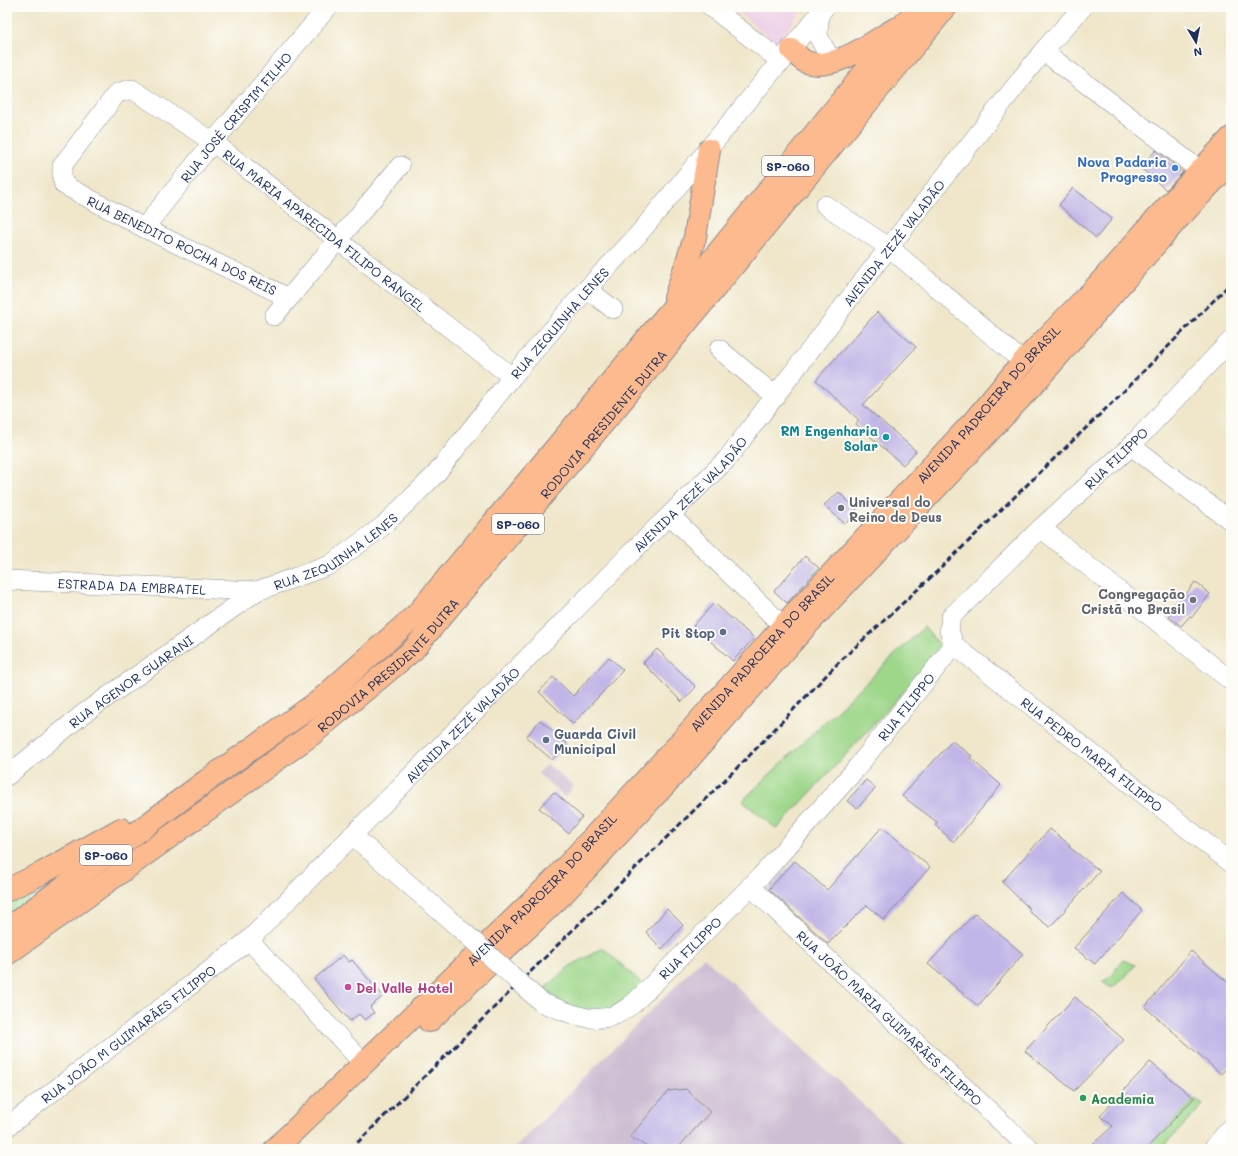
<svg xmlns="http://www.w3.org/2000/svg" width="1238" height="1156" font-family="Mali,sans-serif">
	<rect width="100%" height="100%" fill="#fdfcf7"/>
	<filter id="ink" filterUnits="userSpaceOnUse"><feTurbulence type="fractalNoise" baseFrequency=".025" numOctaves="2"/><feDisplacementMap in="SourceGraphic" scale="8" xChannelSelector="R" yChannelSelector="G"/><feConvolveMatrix kernelMatrix="1 2 1 2 8 2 1 2 1" color-interpolation-filters="sRGB"/></filter>
	<filter id="wash" filterUnits="userSpaceOnUse"><feTurbulence type="fractalNoise" baseFrequency=".012" numOctaves="4" result="noise"/><feDisplacementMap in="SourceGraphic" scale="16" xChannelSelector="R" yChannelSelector="G"/><feGaussianBlur stdDeviation="0.9" result="paint"/><feColorMatrix in="noise" values="0 0 0 0 0 0 0 0 0 0 0 0 0 0 0 0 0 1.4 0 .05"/><feComposite in="paint" operator="in"/></filter>
	<g filter="url(#wash)">
		<rect width="100%" height="100%" fill="#f0e7cb"/>
		<path fill="#eed0e7" d="M733 7H804L776 44Z"/>
		<g fill="#ccbed3">
			<path d="M547 764 574 786 565 797 538 774Z"/>
			<path d="M704 957 911 1149H514Z"/>
		</g>
		<g fill="#9ed78a" stroke="#5c8374">
			<path d="M924 627 943 649 777 829 742 801Z"/>
			<path d="M60 878 7 916V905Z"/>
			<path d="M603 948 645 986 612 1012 578 1014 544 989 570 966Z"/>
			<path d="M1123 960 1135 965 1125 977 1112 988 1102 982 1109 978Z"/>
			<path d="M1195 1099 1203 1105 1161 1149H1146Z"/>
		</g>
		<g id="blocks">
			<g fill="#c1b6e7">
				<path d="M1156 150 1183 172 1166 190 1140 167Z"/>
				<path d="M1073 188 1112 219 1096 238 1059 205Z"/>
				<path d="M877 312 916 347 863 405 916 451 903 465 856 424 859 420 816 380Z"/>
				<path d="M839 492 858 511 845 524 824 505Z"/>
				<path d="M805 556 819 568 787 603 774 591Z"/>
				<path d="M1195 582 1210 594 1192 617 1190 616 1181 626 1169 617Z"/>
				<path d="M714 603 754 638 733 661 693 626Z"/>
				<path d="M657 649 696 687 682 702 643 663Z"/>
				<path d="M609 657 623 670 573 724 539 692 553 677 573 696Z"/>
				<path d="M540 720 567 743 552 760 526 737Z"/>
				<path d="M952 741 972 756 970 758 1001 785 954 842 935 825 937 822 902 796Z"/>
				<path d="M866 780 876 788 857 808 847 801Z"/>
				<path d="M554 792 582 817 568 833 539 808Z"/>
				<path d="M882 827 930 867 884 920 867 905 828 944 769 889 795 861 827 890Z"/>
				<path d="M1050 829 1070 845 1069 847 1100 871 1050 927 1028 911 1030 909 1002 882Z"/>
				<path d="M1123 893 1142 910 1095 964 1074 948Z"/>
				<path d="M667 909 683 925 662 949 646 932Z"/>
				<path d="M975 913 1023 954 978 1006 928 964Z"/>
				<path d="M1191 951 1231 985V1063L1221 1074 1145 1007Z"/>
				<path d="M343 955 349 962 352 960 383 996 370 1007 374 1013 365 1020 359 1014 350 1021 314 979Z"/>
				<path d="M1075 997 1124 1040 1074 1091 1025 1051Z"/>
				<path d="M1150 1062 1194 1098 1146 1149H1087L1113 1126 1100 1116Z"/>
				<path d="M686 1089 710 1112 677 1149H651L630 1137 668 1091Z"/>
			</g>
		</g>
	</g>
	<g filter="url(#ink)">
		<use href="#blocks" fill-opacity="0" stroke="#868b94" stroke-width="1"/>
		<g fill="none" stroke-linecap="round" stroke-linejoin="round">
			<defs>
				<g id="minor">
					<path d="M711 7 782 62"/>
					<path d="M819 15 818 36 828 55 841 60"/>
					<path d="M1043 51 1201 171"/>
					<path d="M825 205 890 248 1023 362"/>
					<path id="s1" d="M144 228 213 142 328 7"/>
					<path d="M587 289 613 309"/>
					<path id="s2" d="M289 298 144 228 64 185 62 177V166L117 93 132 89 213 142 512 377"/>
					<path d="M274 316 400 166"/>
					<path id="s3" d="M1231 340 1131 446 1041 528 951 617 949 630 954 645 1231 863"/>
					<path d="M719 349 776 397"/>
					<path d="M1131 446 1231 521"/>
					<path d="M671 516 784 627"/>
					<path d="M1041 528 1231 681"/>
					<path id="s4" d="M7 580 257 591"/>
					<path id="s5" d="M7 776 83 714 257 591 330 565 383 526 435 475 512 377 587 289 637 236 825 7"/>
					<path d="M352 835 458 927"/>
					<path id="s6" d="M750 886 1030 1149"/>
					<path d="M249 940 363 1063"/>
					<path id="s7" d="M542 1003C565 1011 590 1025 615 1015 621 1013 628 1007 634 1003L761 876 855 770 954 645"/>
					<path id="s8" d="M7 1127 249 940 638 546 727 459 862 282 1043 51 1083 7"/>
					<path d="M1213 1149 1231 1127"/>
				</g>
				<g id="major">
					<path d="M429 1021 562 895 687 761 808 624 1031 387 1175 222 1231 162"/>
					<path id="s9" d="M275 1149 551 883 674 749 795 613 973 422 1023 362 1096 287 1156 219 1231 138"/>
				</g>
				<g id="highway">
					<path d="M792 50C796 53 801 60 806 62 834 72 872 42 895 29"/>
					<path d="M675 298 695 237 709 150"/>
					<path d="M7 890 42 873 121 829"/>
					<path d="M7 929 206 781 319 701 417 614 671 310 918 7"/>
					<path id="s10" d="M7 954 311 735 413 650 646 372 946 7"/>
				</g>
			</defs>
			<use href="#minor" stroke="#868b94" stroke-width="20"/>
			<use href="#major" stroke="#868b94" stroke-width="24"/>
			<use href="#highway" stroke="#868b94" stroke-width="24"/>
			<use href="#minor" stroke="#fff" stroke-width="19"/>
			<use href="#major" stroke="#fcba8e" stroke-width="22"/>
			<use href="#highway" stroke="#fcba8e" stroke-width="22"/>
			<path stroke="#1b2f5e" stroke-width="3" stroke-dasharray="6 3" stroke-linecap="butt" d="M351 1149 748 757 839 662 942 567 1118 397 1231 283"/>
			<defs>
				<path id="minor-bridge" d="M458 927 542 1003"/>
			</defs>
			<use href="#minor-bridge" stroke="#868b94" stroke-width="20" stroke-linecap="butt"/>
			<use href="#minor-bridge" stroke="#fff" stroke-width="19"/>
		</g>
	</g>
	<circle fill="#3f7fe0" stroke="#fdfcf7" stroke-width="1.5" cx="1175" cy="168" r="4"/>
	<circle fill="#0f9aa8" stroke="#fdfcf7" stroke-width="1.5" cx="886" cy="437" r="4"/>
	<g fill="#6b7280" stroke="#fdfcf7" stroke-width="1.5">
		<circle cx="841" cy="508" r="4"/>
		<circle cx="1193" cy="600" r="4"/>
	</g>
	<g fill="#5c6f8a" stroke="#fdfcf7" stroke-width="1.5">
		<circle cx="723" cy="632" r="4"/>
		<circle cx="546" cy="740" r="4"/>
	</g>
	<circle fill="#d1479c" stroke="#fdfcf7" stroke-width="1.5" cx="348" cy="987" r="4"/>
	<circle fill="#2e9e5b" stroke="#fdfcf7" stroke-width="1.5" cx="1083" cy="1098" r="4"/>
	<g text-anchor="middle" dominant-baseline="central" stroke-width="4" stroke-linejoin="round" paint-order="stroke">
		<g fill="#fdfcf7" stroke="#5f6c8c" stroke-width="1">
			<rect x="762" y="156" width="52" height="20" rx="3"/>
			<rect x="492" y="514" width="52" height="20" rx="3"/>
			<rect x="80" y="845" width="52" height="20" rx="3"/>
		</g>
		<g font-size="12" font-weight="bold" fill="#1b2f5e">
			<text x="788" y="166">SP-060</text>
			<text x="518" y="524">SP-060</text>
			<text x="106" y="855">SP-060</text>
		</g>
		<g font-size="13" fill="#1b2f5e" stroke="#fdfcf7">
			<text stroke="none"><textPath href="#s1" startOffset="144">RUA JOSÉ CRISPIM FILHO</textPath></text>
			<text stroke="none"><textPath href="#s2" startOffset="617">RUA MARIA APARECIDA FILIPO RANGEL</textPath></text>
			<text stroke="none"><textPath href="#s8" startOffset="1257">AVENIDA ZEZÉ VALADÃO</textPath></text>
			<text transform="translate(182 245) rotate(26)">RUA BENEDITO ROCHA DOS REIS</text>
			<text stroke="none"><textPath href="#s5" startOffset="724">RUA ZEQUINHA LENES</textPath></text>
			<text stroke="none"><textPath href="#s9" startOffset="1032">AVENIDA PADROEIRA DO BRASIL</textPath></text>
			<text stroke="none"><textPath href="#s10" startOffset="803">RODOVIA PRESIDENTE DUTRA</textPath></text>
			<text transform="translate(1116 458) rotate(-44)">RUA FILIPPO</text>
			<text stroke="none"><textPath href="#s8" startOffset="933">AVENIDA ZEZÉ VALADÃO</textPath></text>
			<text stroke="none"><textPath href="#s5" startOffset="400">RUA ZEQUINHA LENES</textPath></text>
			<text stroke="none"><textPath href="#s4" startOffset="125">ESTRADA DA EMBRATEL</textPath></text>
			<text stroke="none"><textPath href="#s9" startOffset="696">AVENIDA PADROEIRA DO BRASIL</textPath></text>
			<text stroke="none"><textPath href="#s10" startOffset="479">RODOVIA PRESIDENTE DUTRA</textPath></text>
			<text stroke="none"><textPath href="#s5" startOffset="156">RUA AGENOR GUARANI</textPath></text>
			<text stroke="none"><textPath href="#s7" startOffset="501">RUA FILIPPO</textPath></text>
			<text stroke="none"><textPath href="#s8" startOffset="609">AVENIDA ZEZÉ VALADÃO</textPath></text>
			<text stroke="none"><textPath href="#s3" startOffset="599">RUA PEDRO MARIA FILIPPO</textPath></text>
			<text stroke="none"><textPath href="#s9" startOffset="372">AVENIDA PADROEIRA DO BRASIL</textPath></text>
			<text stroke="none"><textPath href="#s7" startOffset="177">RUA FILIPPO</textPath></text>
			<text stroke="none"><textPath href="#s6" startOffset="192">RUA JOÃO MARIA GUIMARÃES FILIPPO</textPath></text>
			<text stroke="none"><textPath href="#s8" startOffset="153">RUA JOÃO M GUIMARÃES FILIPPO</textPath></text>
		</g>
		<g font-size="13" font-weight="bold" fill="#366cbe" stroke="#fdfcf7" text-anchor="end">
			<text x="1167" y="161">Nova Padaria<tspan x="1167" dy="15">Progresso</tspan></text>
		</g>
		<g font-size="13" font-weight="bold" fill="#0d838f" stroke="#fdfcf7" text-anchor="end">
			<text x="878" y="430">RM Engenharia<tspan x="878" dy="15">Solar</tspan></text>
		</g>
		<g font-size="13" font-weight="bold" fill="#5b616d" stroke="#fdfcf7" text-anchor="start">
			<text x="849" y="501">Universal do<tspan x="849" dy="15">Reino de Deus</tspan></text>
			<text x="1185" y="593" text-anchor="end">Congregação<tspan x="1185" dy="15">Cristã no Brasil</tspan></text>
		</g>
		<g font-size="13" font-weight="bold" fill="#4e5e75" stroke="#fdfcf7" text-anchor="end">
			<text x="715" y="632">Pit Stop</text>
			<text x="554" y="733" text-anchor="start">Guarda Civil<tspan x="554" dy="15">Municipal</tspan></text>
		</g>
		<g font-size="13" font-weight="bold" fill="#b23c85" stroke="#fdfcf7" text-anchor="start">
			<text x="356" y="987">Del Valle Hotel</text>
		</g>
		<g font-size="13" font-weight="bold" fill="#27864d" stroke="#fdfcf7" text-anchor="start">
			<text x="1091" y="1098">Academia</text>
		</g>
	</g>
	<rect width="1238" height="1156" fill="none" stroke="#fdfcf7" stroke-width="24"/>
	<g transform="translate(1196 42) rotate(170)" stroke="#fdfcf7" stroke-width="3" paint-order="stroke">
	<path d="M0-3L7 15L0 10L-7 15Z" fill="#1b2f5e"/>
	<text y="-6" font-size="11" font-weight="bold" text-anchor="middle" fill="#1b2f5e">N</text>
	</g>
</svg>
